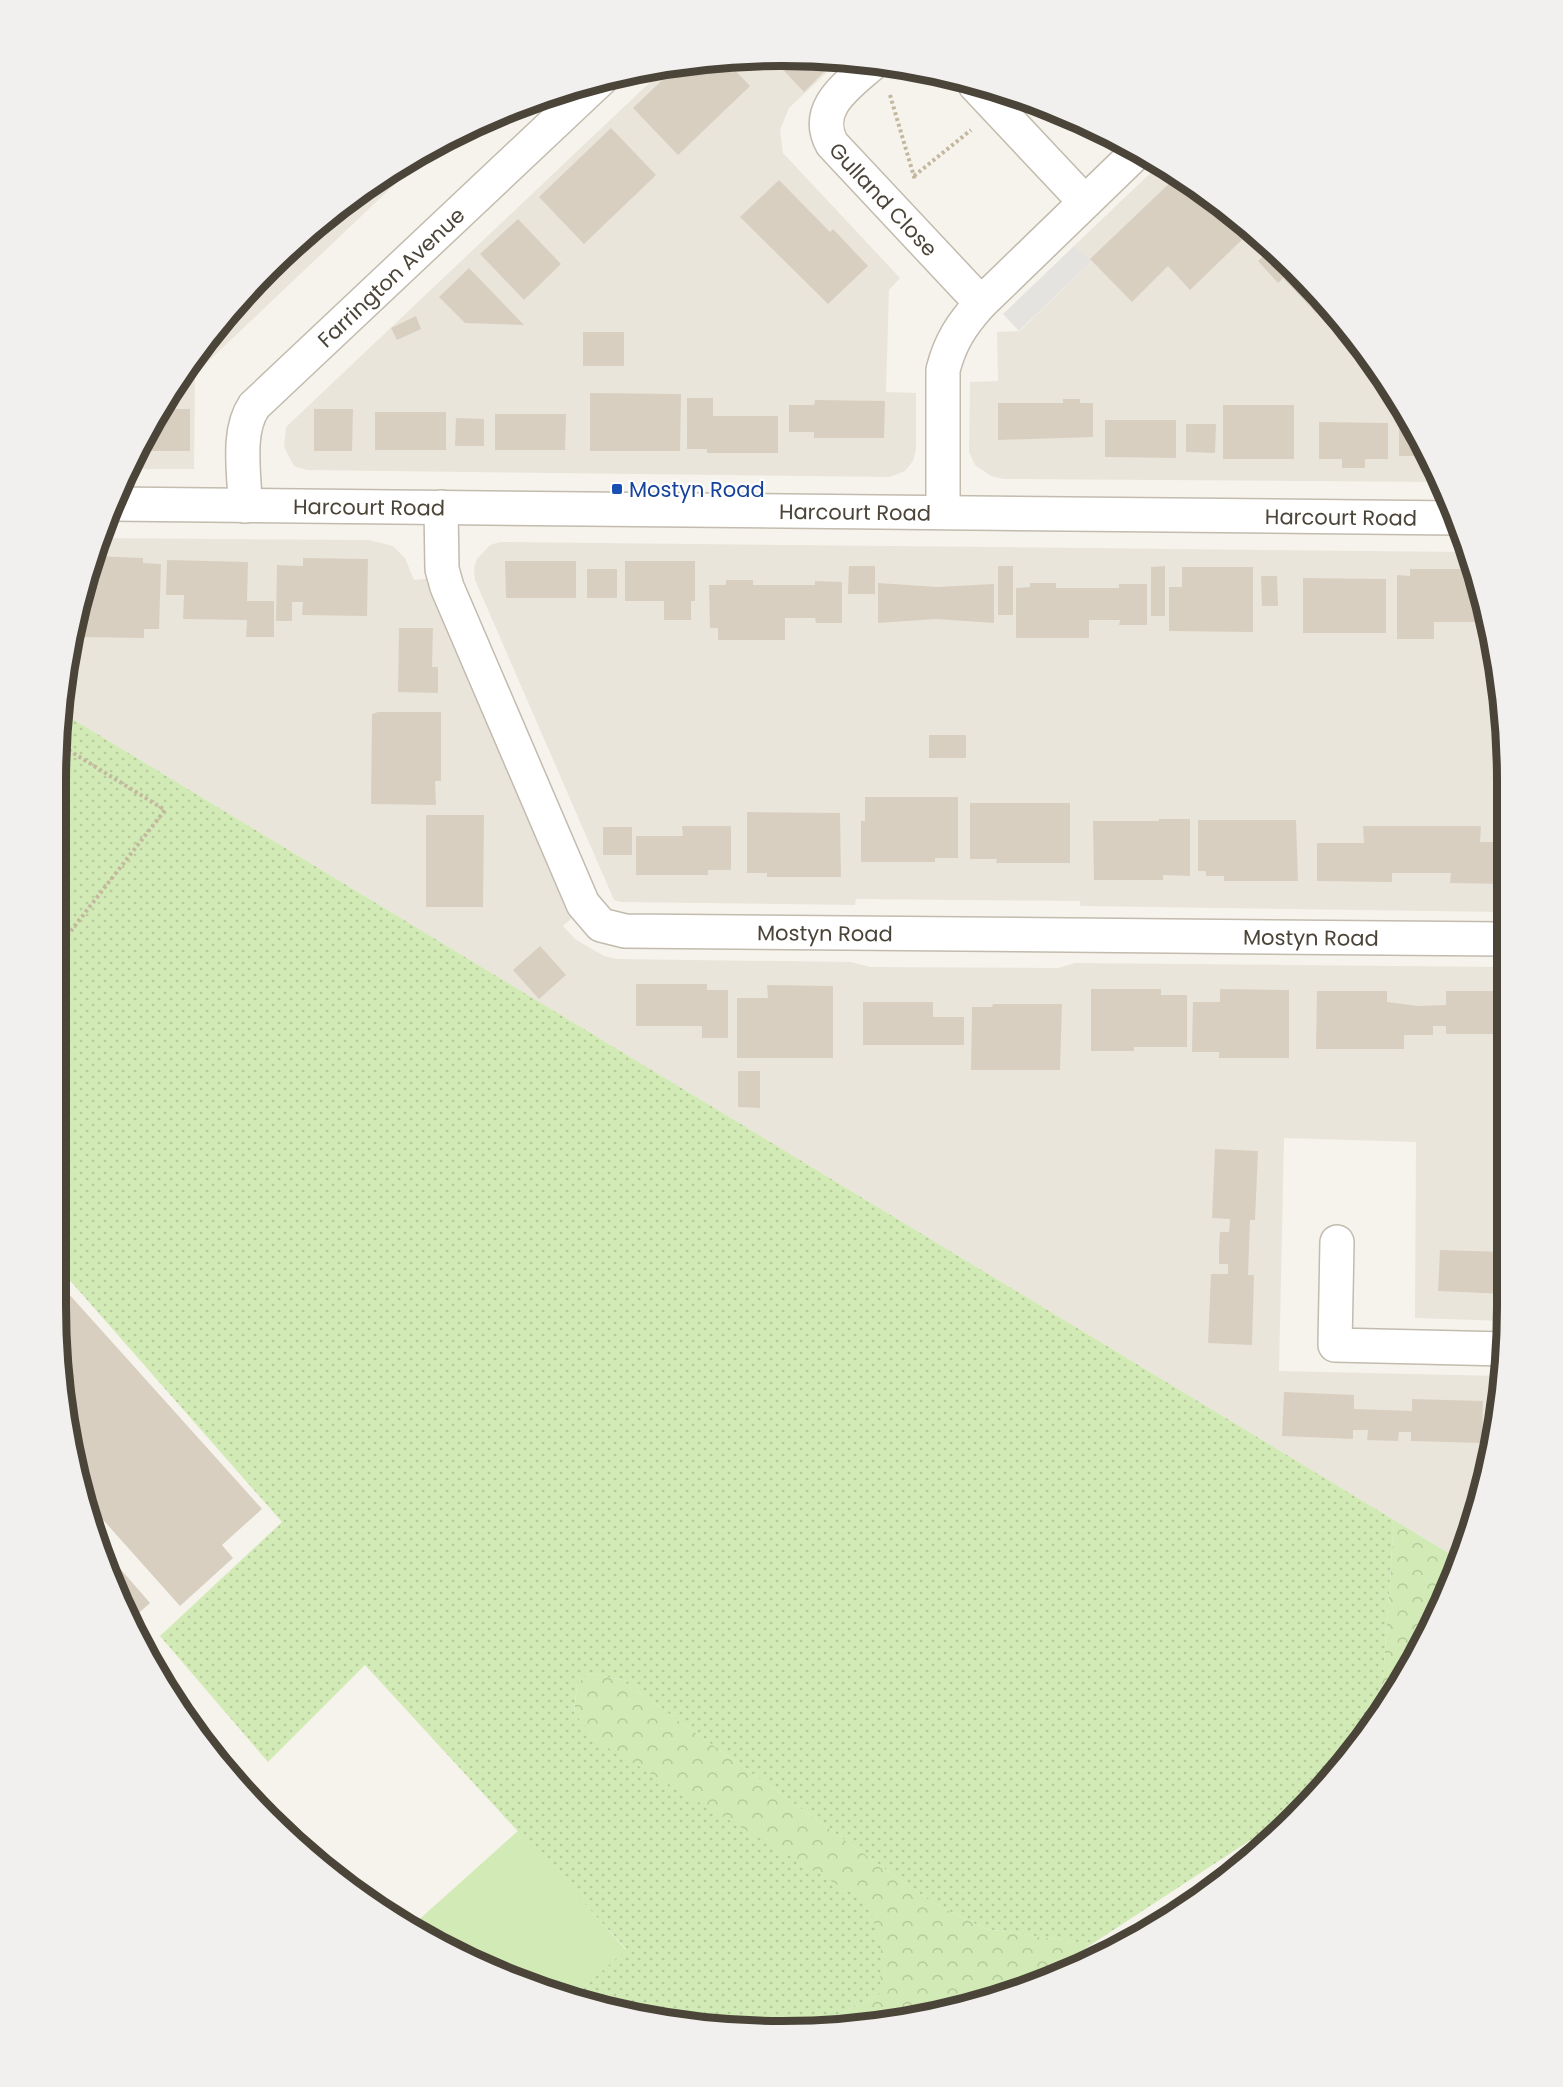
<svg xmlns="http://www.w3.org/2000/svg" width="1563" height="2087" font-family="Poppins,sans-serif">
	<defs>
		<pattern id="forest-crowns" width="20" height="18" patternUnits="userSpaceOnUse" patternTransform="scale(1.5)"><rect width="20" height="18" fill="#d2eab5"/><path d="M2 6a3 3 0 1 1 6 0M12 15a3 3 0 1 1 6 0" fill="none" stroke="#b6ca9c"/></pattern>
		<pattern id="park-dots" width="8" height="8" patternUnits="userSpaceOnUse" patternTransform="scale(1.5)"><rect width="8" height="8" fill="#d2eab5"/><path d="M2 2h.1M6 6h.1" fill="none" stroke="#b6ca9c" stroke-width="1.8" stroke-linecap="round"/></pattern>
	</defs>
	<rect width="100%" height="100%" fill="#f6f3ec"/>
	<g fill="#eae5da">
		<path d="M734 57 839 61 789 108 780 130 783 153 900 278 889 290 886 392 916 393V450L913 461 905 471 890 477 307 470 294 466 284 447 286 427 665 68Z"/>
		<path d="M434 147 195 374 194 469H129L178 378 268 268 340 205Z"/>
		<path d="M1160 164 1260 236 1358 340 1440 482 1004 479 991 476 975 465 969 452 970 382 998 381 997 332 1020 331 1090 263 1074 246Z"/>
		<path d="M99 538 369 540 393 546 405 558 414 580 431 578 576 914 563 926 575 939 604 956 617 959 851 962 870 967 1058 968 1075 963 1503 967 1506 1321 1415 1318 1416 1142 1284 1138 1279 1371 1501 1376 1469 1539 1460 1560 61 712 80 594Z"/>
		<path d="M500 542 1465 552 1501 686 1503 912 1080 906V901L856 899 855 905 621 902 614 900 475 580 474 568 477 559 490 545Z"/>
	</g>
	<g fill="url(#forest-crowns)">
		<path d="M1394 1520 1460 1560 1410 1668 1373 1721 1381 1708Z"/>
		<path d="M588 1673 622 1680 933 1903 986 1929 1092 1944 1015 1993 829 2030 809 2029 880 1994 598 1742 574 1714 577 1684Z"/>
	</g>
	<path fill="url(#park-dots)" d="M61 712 1394 1520 1381 1708 1327 1784 1307 1803 1092 1944 986 1929 933 1903 622 1680 588 1673 577 1684 574 1713 598 1742 868 1903 881 1947 880 1994 809 2029 640 2018 575 1995 626 1949 365 1665 268 1762 160 1636 282 1522 66 1276 56 1271 57 734Z"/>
	<path fill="#d2eab5" d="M519 1830 626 1950 575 1995 460 1956 413 1925Z"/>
	<path fill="#e5e3e0" d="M1074 246 1091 262 1019 331 1003 314Z"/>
	<g fill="#d8cfc1">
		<path d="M772 58 836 60 804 92Z"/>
		<path d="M724 59 750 86 678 155 633 108 676 67Z"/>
		<path d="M611 128 656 175 584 244 539 197Z"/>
		<path d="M1177 176 1260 236 1325 305 1316 313 1283 278 1278 283 1258 261 1269 251 1251 231 1190 290 1168 266 1132 302 1090 259Z"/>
		<path d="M779 180 830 232 833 229 868 266 828 304 740 217Z"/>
		<path d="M357 195 361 198 289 267 280 258 340 205Z"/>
		<path d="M518 219 561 264 524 300 480 254Z"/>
		<path d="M469 268 524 325 465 323 439 297Z"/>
		<path d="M258 280 266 288 209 342 208 341Z"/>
		<path d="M416 316 421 329 397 340 391 328Z"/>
		<rect x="583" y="332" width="41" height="34"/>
		<path d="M590 393 681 394 680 451H590Z"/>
		<path d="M687 398H713V416H778V453H707V449H687Z"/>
		<path d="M1063 399H1080V403H1093V437L998 440V403H1063Z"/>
		<path d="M815 400 885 401 884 438H814V432H789V405H814Z"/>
		<rect x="1223" y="405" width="71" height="54"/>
		<path d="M161 409H190V451H152V426Z"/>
		<path d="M314 409H353L352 451H314Z"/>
		<rect x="375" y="412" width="71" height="38"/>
		<path d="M495 414H566L565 450H495Z"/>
		<path d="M456 418 484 419V446H455Z"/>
		<path d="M1105 420H1176V458L1105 457Z"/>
		<path d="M1319 422 1388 423V459H1365V468H1342V459H1319Z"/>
		<path d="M1186 424H1216L1215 453 1186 452Z"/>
		<path d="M1399 428H1408L1424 456H1399Z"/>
		<path d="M93 556 143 558V563L161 564 159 629H144V638L76 637 75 627 80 594Z"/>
		<path d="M303 558 368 559 367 616 302 615 303 602H292V621H276L277 565 303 566Z"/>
		<path d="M167 560 248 562 247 601H274V637H246L247 620 183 619 184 595H166Z"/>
		<path d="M505 561H576V598H506Z"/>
		<path d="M625 561H695V601H691V620H664V601H625Z"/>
		<path d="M849 566H875V594H848Z"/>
		<rect x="998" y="566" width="15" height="49"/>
		<path d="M1165 566V616H1151V567Z"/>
		<path d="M1182 567H1253V632L1169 631V587H1182Z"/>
		<rect x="587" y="569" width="30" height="29"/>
		<path d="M1410 569H1470L1486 631H1477V622H1434V639H1397V575L1410 576Z"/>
		<path d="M1261 576H1277L1278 606H1262Z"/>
		<path d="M1303 578 1386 579V633H1303Z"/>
		<path d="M726 580H753V585H815V581L842 582V623H816L815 618H785V640H718V628H710L709 585H726Z"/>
		<path d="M878 583 937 587 994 584V623L936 619 878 623Z"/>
		<path d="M1030 583H1056V588H1119V584H1147V625H1119L1120 620H1089V638H1016V588L1030 587Z"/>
		<path d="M399 628H433L432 667H438V693L398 692Z"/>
		<path d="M378 712H441V781H435L436 805 371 804 372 714Z"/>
		<rect x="929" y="735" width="37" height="23"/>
		<path d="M865 797H958V858H935V862H861V821H865Z"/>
		<path d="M970 803H1070V863H996L997 859H970Z"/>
		<path d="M747 812 840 813 841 877H767V873H747Z"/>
		<path d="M426 815H484L483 907H426Z"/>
		<path d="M1159 819H1190V876L1163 875V880H1094L1093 821H1159Z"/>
		<path d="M1198 820H1296L1298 881H1224V876H1206V871H1198Z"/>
		<path d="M682 826H731V870H708V875H636V836H683Z"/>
		<path d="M1363 826H1481L1480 842H1502L1503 884 1450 883 1451 873H1392V882L1317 881V843H1364Z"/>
		<rect x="603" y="827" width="29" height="28"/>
		<path d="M540 946 566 975 539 999 513 970Z"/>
		<path d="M636 984H707V990H728V1038H702V1026H636Z"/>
		<path d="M767 985 833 986V1058H737V998H768Z"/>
		<path d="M1091 989H1161V995H1187V1047H1134V1051H1091Z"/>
		<path d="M1220 989 1289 990V1058H1219V1052H1192L1193 1002H1220Z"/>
		<path d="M1317 991H1387V1002L1418 1006 1446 1005V991H1503L1504 1034H1446V1026H1433V1035H1404V1049H1316Z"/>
		<path d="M863 1002H933V1017H964V1045H863Z"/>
		<path d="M993 1004H1062L1060 1070H971L972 1007H992Z"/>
		<path d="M738 1071H760V1108L738 1107Z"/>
		<path d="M1215 1149 1258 1151 1255 1220H1250L1249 1249 1248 1275H1254L1252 1345 1208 1343 1211 1274H1228V1264H1219V1248L1220 1232H1229L1230 1219 1212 1218Z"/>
		<path d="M1440 1250 1505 1252 1506 1294 1438 1291Z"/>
		<path d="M68 1293 262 1509 222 1545 233 1558 180 1606 80 1494 56 1305Z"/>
		<path d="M1284 1392 1354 1395V1409L1412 1411V1399L1483 1401 1482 1443 1411 1441V1432H1399L1398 1441 1367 1440 1368 1430H1353V1439L1282 1436Z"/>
		<path d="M103 1549 150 1603 132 1619Z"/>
	</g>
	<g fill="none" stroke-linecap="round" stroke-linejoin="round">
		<defs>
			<g id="minor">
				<path id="s1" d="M874 62C850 84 812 107 832 144L981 303 1139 150"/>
				<path d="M975 85 1085 202"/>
				<path id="s2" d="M111 504 1456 518"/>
				<path id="s3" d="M245 506C245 475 236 433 254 406L601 79"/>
				<path id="s4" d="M441 507 442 569 447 587 583 904 601 925 625 931 1503 939"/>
				<path d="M943 512V370C950 342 962 324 981 303"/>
				<path d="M1337 1242 1335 1345 1506 1349"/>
			</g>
		</defs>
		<use href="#minor" stroke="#c2bbae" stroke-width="36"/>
		<g stroke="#c4b79f" stroke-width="4" stroke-dasharray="3 3" stroke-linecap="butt">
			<path d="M890 95 915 180"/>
			<path d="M914 176 971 130"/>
			<path d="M56 950 165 810 57 743"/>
		</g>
		<use href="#minor" stroke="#fff" stroke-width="33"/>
	</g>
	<rect fill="#1a4fb4" stroke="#fff" stroke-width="2" x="611" y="483" width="12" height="12" rx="3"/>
	<g text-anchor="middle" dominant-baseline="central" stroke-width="4.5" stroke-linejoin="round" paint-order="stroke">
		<g font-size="21" fill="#4b4439" stroke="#fff">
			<text stroke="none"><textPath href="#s1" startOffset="177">Gulland Close</textPath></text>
			<text stroke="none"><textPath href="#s3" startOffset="290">Farrington Avenue</textPath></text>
			<text stroke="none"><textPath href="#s2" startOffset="258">Harcourt Road</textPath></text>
			<text stroke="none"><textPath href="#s2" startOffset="744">Harcourt Road</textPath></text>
			<text stroke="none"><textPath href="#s2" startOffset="1230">Harcourt Road</textPath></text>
			<text stroke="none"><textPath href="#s4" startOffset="678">Mostyn Road</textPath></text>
			<text stroke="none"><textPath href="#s4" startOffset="1164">Mostyn Road</textPath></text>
		</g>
		<g font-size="21" fill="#164399" stroke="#fff" text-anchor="start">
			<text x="629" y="489">Mostyn Road</text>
		</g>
	</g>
	<path d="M0 0H1563V2087H0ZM781 66H782A715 715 0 0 1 1497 781V1306A715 715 0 0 1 782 2021H781A715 715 0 0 1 66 1306V781A715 715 0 0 1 781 66Z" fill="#f1f0ef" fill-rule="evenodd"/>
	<path fill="none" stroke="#4b4439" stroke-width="8" d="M781 66H782A715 715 0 0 1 1497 781V1306A715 715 0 0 1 782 2021H781A715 715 0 0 1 66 1306V781A715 715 0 0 1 781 66Z"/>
</svg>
